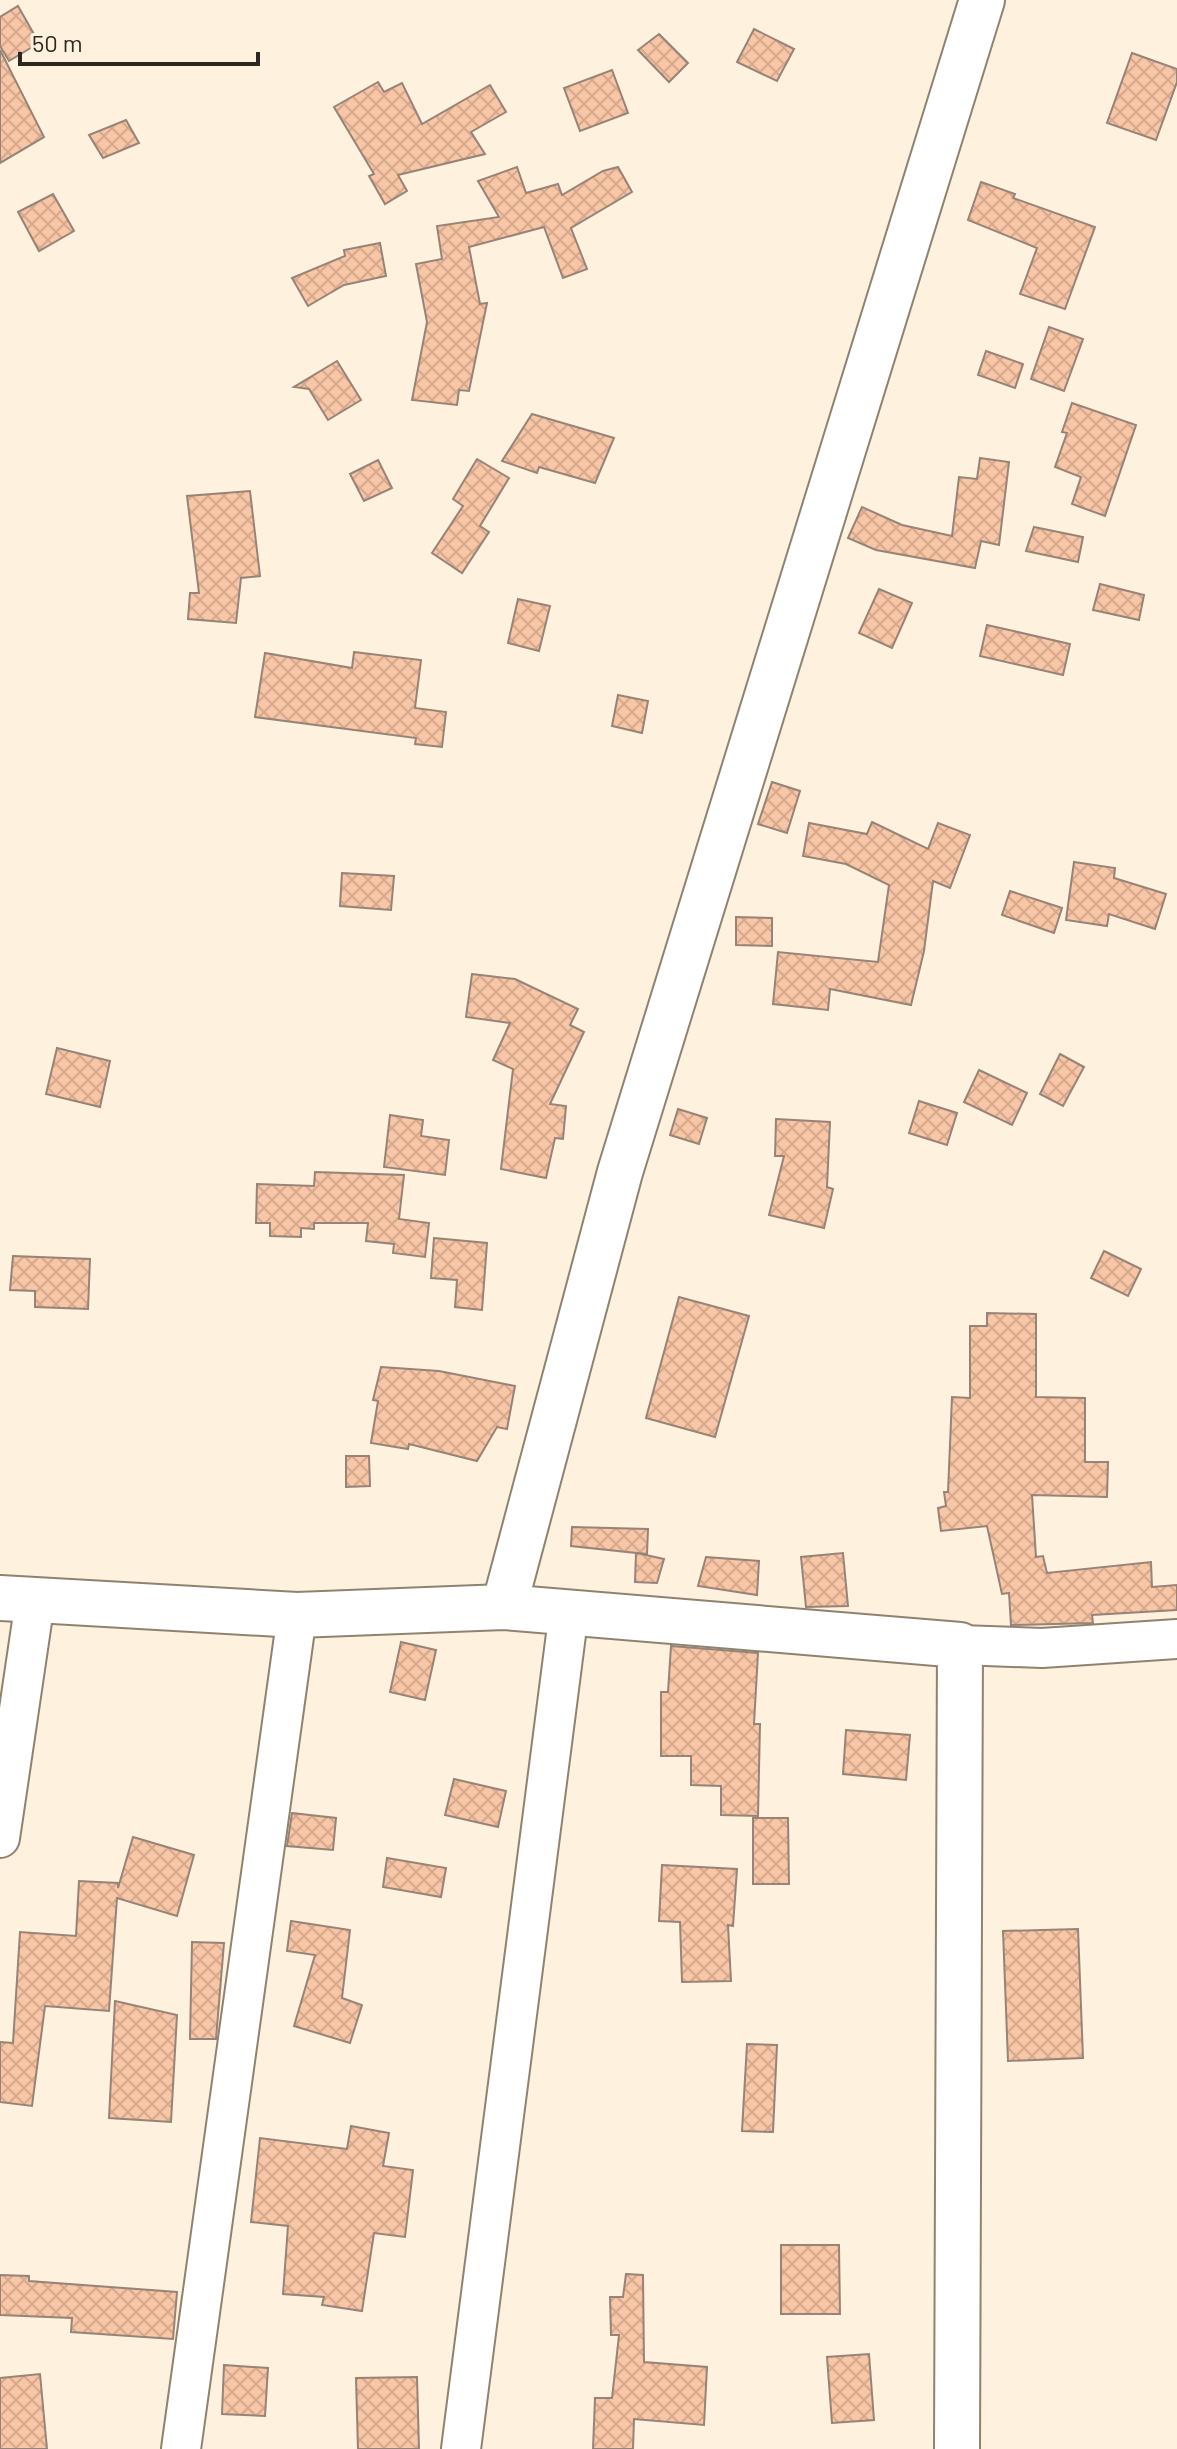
<svg xmlns="http://www.w3.org/2000/svg" width="1177" height="2449" font-family="Barlow,sans-serif">
	<defs>
		<pattern id="building-cross-hatch" width="8" height="8" patternUnits="userSpaceOnUse" patternTransform="scale(2)"><rect width="8" height="8" fill="#f8c5a5"/><path d="M0 0l8 8M0 8l8-8" fill="none" stroke="#d5a98e"/></pattern>
	</defs>
	<rect width="100%" height="100%" fill="#fef1dd"/>
	<g fill="url(#building-cross-hatch)" stroke="#978377" stroke-width="2">
		<path d="M18 6 39 43 9 61 0 46V17Z"/>
		<path d="M754 29 794 49 777 81 737 62Z"/>
		<path d="M659 34 688 63 669 82 638 50Z"/>
		<path d="M0 50 44 137 0 163Z"/>
		<path d="M1132 53 1177 69V82L1156 140 1107 123Z"/>
		<path d="M612 70 628 113 580 131 564 88Z"/>
		<path d="M378 82 384 92 402 83 422 124 490 85 506 112 471 132 485 154 398 175 407 191 385 204 369 176 374 174 334 107Z"/>
		<path d="M126 120 139 143 103 158 89 135Z"/>
		<path d="M517 167 526 193 558 184 562 195 603 171 618 167 632 192 571 228 587 269 563 278 544 227 469 247 480 304 487 303 469 391 459 390 457 405 412 400 427 322 416 264 442 259 437 226 499 217 478 181Z"/>
		<path d="M981 182 1015 194 1013 198 1095 227 1065 309 1020 294 1037 248 968 220Z"/>
		<path d="M53 194 74 231 39 251 18 212Z"/>
		<path d="M380 243 386 276 344 285 308 306 292 278 345 256 344 250Z"/>
		<path d="M1049 327 1083 339 1064 391 1031 379Z"/>
		<path d="M986 351 1023 364 1015 388 978 375Z"/>
		<path d="M337 361 361 400 328 420 309 389 294 387Z"/>
		<path d="M1072 403 1136 425 1105 516 1072 504 1081 477 1055 467 1067 433 1062 432Z"/>
		<path d="M532 414 614 438 595 483 539 467 537 473 502 461Z"/>
		<path d="M980 458 1009 462 999 545 981 541 975 568 876 550 848 538 862 507 902 525 952 536 959 477 977 479Z"/>
		<path d="M477 459 509 478 480 526 489 532 462 573 432 553 463 506 453 499Z"/>
		<path d="M378 460 392 488 364 501 350 474Z"/>
		<path d="M250 491 260 576 241 578 236 623 188 619 190 593H199L187 496Z"/>
		<path d="M1034 527 1083 537 1078 562 1026 551Z"/>
		<path d="M1100 584 1144 595 1139 620 1093 610Z"/>
		<path d="M879 589 912 603 892 648 859 633Z"/>
		<path d="M518 599 550 606 539 651 508 643Z"/>
		<path d="M987 625 1070 644 1063 675 980 656Z"/>
		<path d="M354 652 421 660 415 708 446 712 442 747 415 744 416 738 255 717 265 653 352 668Z"/>
		<path d="M618 695 648 701 642 733 612 726Z"/>
		<path d="M772 782 800 791 787 833 758 824Z"/>
		<path d="M872 822 928 849 938 823 970 835 950 888 933 881 924 951 911 1005 830 989 828 1010 773 1004 778 952 878 962 889 885 846 864 803 856 809 823 867 834Z"/>
		<path d="M1074 862 1115 868 1114 878 1166 894 1155 929 1109 914 1107 926 1066 920Z"/>
		<path d="M342 873 394 876 391 910 340 906Z"/>
		<path d="M1010 891 1062 908 1054 933 1002 915Z"/>
		<path d="M736 917 772 918V946L736 945Z"/>
		<path d="M472 974 515 979 578 1009 570 1025 584 1032 550 1104 566 1106 563 1139 555 1138 546 1178 501 1169 513 1069 493 1060 510 1023 466 1017Z"/>
		<path d="M57 1048 110 1061 100 1107 46 1094Z"/>
		<path d="M1060 1054 1084 1067 1063 1106 1040 1094Z"/>
		<path d="M979 1070 1027 1093 1012 1125 964 1102Z"/>
		<path d="M919 1101 957 1113 947 1145 909 1133Z"/>
		<path d="M678 1109 707 1118 699 1144 670 1135Z"/>
		<path d="M390 1115 423 1120 421 1136 449 1140 445 1175 384 1167Z"/>
		<path d="M776 1119 830 1122 827 1187 833 1189 824 1228 769 1215 784 1156H775Z"/>
		<path d="M315 1172 404 1175 399 1219 429 1223 425 1257 393 1253 394 1244 366 1241 368 1223H314V1229L301 1228V1237L270 1236V1223H256L257 1184 314 1186Z"/>
		<path d="M434 1238 487 1243 482 1310 455 1307 457 1280 431 1278Z"/>
		<path d="M1104 1251 1141 1269 1128 1296 1091 1278Z"/>
		<path d="M13 1256 90 1259 88 1309 35 1307V1291L10 1290Z"/>
		<path d="M679 1297 749 1316 715 1437 646 1418Z"/>
		<path d="M987 1313 1036 1314V1397L1085 1398V1462H1108L1107 1497 1032 1495 1036 1557 1043 1556 1047 1573 1151 1562 1152 1587 1177 1585V1610L1092 1615 1093 1623 1011 1625 1009 1593 1002 1594 987 1526 941 1531 938 1508 946 1506 944 1492H948L952 1397 970 1398V1326H987Z"/>
		<path d="M381 1367 439 1371 515 1386 507 1429 497 1427 477 1461 409 1444 408 1449 371 1443 378 1401 373 1400Z"/>
		<path d="M346 1456H369L370 1486 346 1487Z"/>
		<path d="M572 1527 648 1529 647 1554 637 1553 664 1559 657 1583 635 1582 636 1553 571 1546Z"/>
		<path d="M843 1553 848 1606 806 1607 801 1557Z"/>
		<path d="M706 1557 759 1561 757 1595 698 1586Z"/>
		<path d="M401 1642 436 1650 425 1700 390 1692Z"/>
		<path d="M671 1646 758 1653 754 1724H760L758 1816 721 1815V1786L691 1785V1756H661V1692H668Z"/>
		<path d="M846 1730 910 1735 906 1780 843 1774Z"/>
		<path d="M454 1779 506 1791 498 1827 445 1815Z"/>
		<path d="M292 1813 336 1818 333 1850 287 1846Z"/>
		<path d="M753 1818H788L789 1884H753Z"/>
		<path d="M133 1837 194 1855 177 1916 117 1898 109 2011 45 2006 32 2106 0 2102V2042L13 2043 20 1932 76 1936 79 1881 118 1883V1888Z"/>
		<path d="M387 1858 446 1868 441 1897 383 1887Z"/>
		<path d="M662 1865 737 1869 733 1926 728 1925 731 1981 682 1982 680 1922 659 1921Z"/>
		<path d="M291 1921 350 1930 342 1998 362 2005 350 2043 294 2026 315 1955 287 1951Z"/>
		<path d="M1078 1929 1083 2058 1008 2061 1003 1931Z"/>
		<path d="M192 1942 224 1943 216 2039H190Z"/>
		<path d="M115 2001 177 2015 171 2122 109 2118Z"/>
		<path d="M747 2044 777 2045 773 2132 742 2131Z"/>
		<path d="M351 2126 389 2133 383 2166 413 2170 405 2237 374 2233 362 2311 322 2305 324 2297 283 2294 288 2226 251 2222 260 2138 347 2149Z"/>
		<path d="M781 2245H839L840 2314H781Z"/>
		<path d="M626 2274 643 2275 644 2362 707 2367 704 2425 634 2419 633 2449H593L595 2398H612L619 2335H611L610 2297H623Z"/>
		<path d="M0 2275 29 2276V2281L177 2292 173 2339 71 2332 72 2318 0 2315Z"/>
		<path d="M869 2354 874 2420 832 2423 827 2357Z"/>
		<path d="M224 2365 268 2368 265 2416 222 2414Z"/>
		<path d="M40 2374 47 2449H0V2378Z"/>
		<path d="M417 2377 419 2449H358L356 2378Z"/>
	</g>
	<g fill="none" stroke-linecap="round" stroke-linejoin="round">
		<defs>
			<g id="minor">
				<path d="M960 1645 1042 1648 1177 1639"/>
				<path d="M0 1838 35 1601"/>
				<path d="M181 2449 297 1615"/>
				<path d="M461 2449 569 1611"/>
			</g>
			<g id="tertiary">
				<path d="M0 1598 297 1615 504 1607 960 1645 957 2449"/>
				<path d="M504 1607 620 1172 982 0"/>
			</g>
		</defs>
		<use href="#minor" stroke="#8e8370" stroke-width="42"/>
		<use href="#tertiary" stroke="#8e8370" stroke-width="48"/>
		<use href="#minor" stroke="#fff" stroke-width="38"/>
		<use href="#tertiary" stroke="#fff" stroke-width="44"/>
	</g>
	<path d="M20 52v12h238v-12" fill="none" stroke="#2c2720" stroke-width="4"/>
	<text x="32" y="52" font-size="24" fill="#2c2720" stroke="#fef1dd" stroke-width="6" paint-order="stroke">50 m</text>
</svg>
